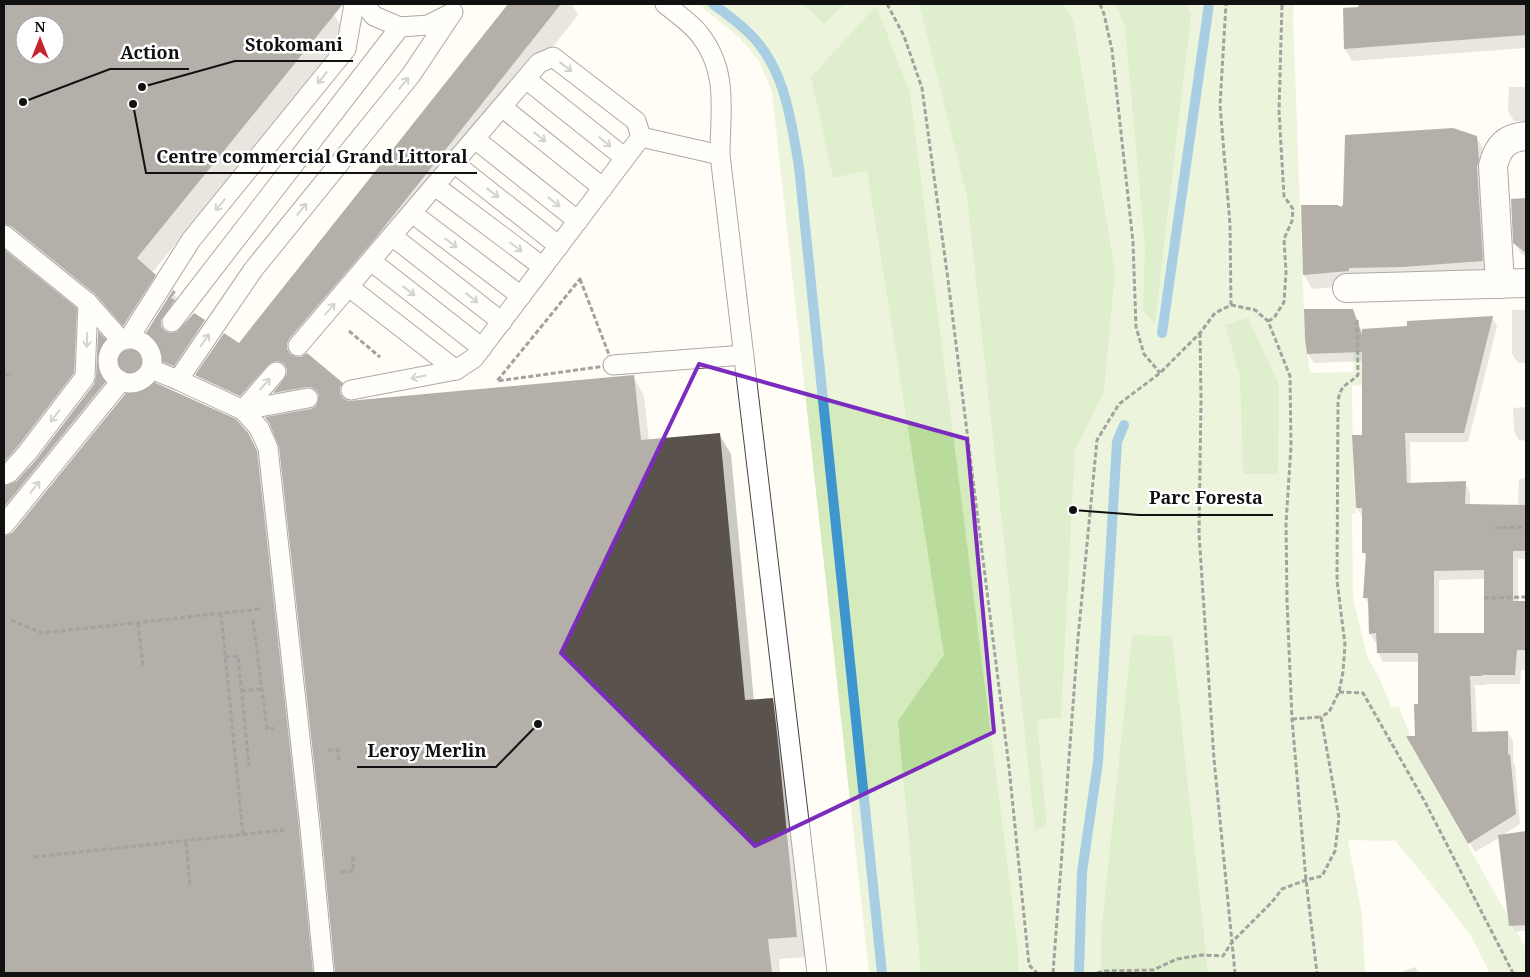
<svg xmlns="http://www.w3.org/2000/svg" width="1530" height="977" font-family="'Noto Serif',serif">
	<rect width="100%" height="100%" fill="#fffdf5"/>
	<path fill="#d5ebbd" d="M698 4H1294L1293 17 1305 339 1310 373 1353 372V340L1362 348V385L1352 386 1353 471 1356 513 1352 514 1353 598 1367 656 1379 678 1392 708 1399 706 1410 736H1407L1414 750 1526 948V973H1490L1471 936 1424 875 1395 841 1348 840 1362 915 1365 973H869L772 92 759 61 739 37Z"/>
	<g fill="#b9dc9c">
		<path d="M803 4H844L824 24Z"/>
		<path d="M919 4H1062L1073 19 1115 272 1104 391 1075 450 1061 717 1037 720 1047 826 1035 830 967 197Z"/>
		<path d="M1116 4H1186L1191 15 1155 323 1143 312 1145 247 1125 27Z"/>
		<path d="M876 6 910 92 1018 949V973H921L898 721 944 655 867 170 833 178 811 77Z"/>
		<path d="M1248 318 1279 385 1278 474H1243L1240 376 1225 325Z"/>
		<path d="M1132 635 1172 636 1208 973H1101V935Z"/>
	</g>
	<g fill="#0003" fill-rule="evenodd">
		<path d="M4 4H321L334 14 345 34 152 273 166 296 135 344 6 248 5 252 76 309 87 329 85 393 27 468 29 470 95 384 116 352H123L135 349 139 345 173 292 186 313 183 317 186 323 204 321 216 341 185 385 155 380 153 383 248 435 260 455 321 973H4ZM25 25H55V55H25ZM129 390 14 533 7 536 124 393Z"/>
		<path d="M510 4H572L578 15 384 260 305 353 342 384 352 402 633 376 644 396 649 441 719 434 731 454 754 701 772 699 784 719 807 957 779 959 780 973H336L286 415 273 391 252 415 208 395 196 375 239 345Z"/>
		<path d="M1360 4H1526V48L1352 61 1345 49 1361 8Z"/>
		<path d="M1509 87H1526V121H1514L1508 111Z"/>
		<path d="M1476 137 1485 151 1490 275 1312 289 1304 275 1343 210Z"/>
		<path d="M1526 200V257L1520 252 1514 242 1512 201Z"/>
		<path d="M1352 310 1358 320 1361 330 1408 327 1492 317 1497 326 1468 442H1410L1411 484 1465 483 1470 492V505L1518 506 1519 479 1526 478V559H1518V602H1526V670H1521L1520 684H1486V685H1475L1477 734 1508 732 1513 741V762L1515 765 1520 824 1501 836 1526 832V930L1516 932 1509 920 1500 837 1475 852 1408 737H1417L1419 705V662H1383L1378 652 1377 642H1375L1370 633 1369 606 1365 598 1367 558 1363 552 1362 517 1357 508 1363 436V361L1314 363 1308 354ZM1486 579V634H1439V580Z"/>
		<path d="M1512 310H1526V363H1518L1512 354Z"/>
		<path d="M1526 407V441L1519 440 1514 431 1513 408Z"/>
		<path d="M1415 967 1419 973H1398Z"/>
	</g>
	<g fill="none" stroke-linecap="round" stroke-linejoin="round">
		<g stroke="#3f96cf" stroke-width="10">
			<path d="M713 4C725 13 738 22 749 33 785 68 791 120 799 167L882 973"/>
			<path d="M1162 333 1209 4"/>
			<path d="M1079 973 1082 872 1098 762 1117 442 1124 425"/>
		</g>
	</g>
	<g fill="#5a524d" fill-rule="evenodd">
		<path d="M4 4H343L137 258 156 275 123 326 95 294 11 226 4 224ZM25 25H55V55H25Z"/>
		<path d="M508 4H561L373 241 289 339 287 344V349L290 354 296 357H301L307 353 343 383 340 387V393L343 398 348 401 634 375 641 440 720 433 745 700 773 698 778 742 797 937 768 939 772 973H335L321 827 279 447 269 423 265 417 311 409 316 406 318 402 319 395 316 390 311 387H306L273 393 284 379 287 374V369L284 364 278 361 272 362 268 365 240 396 195 375 224 333 239 343Z"/>
		<path d="M1358 4H1526V35L1344 49 1343 8 1359 7Z"/>
		<path d="M1453 128 1477 136 1479 160 1477 167 1483 261 1403 267 1349 268V271L1303 275 1301 205H1337L1342 207V205H1343L1345 135Z"/>
		<path d="M1526 198V253L1513 243 1511 199Z"/>
		<path d="M4 249 77 308 74 373 18 446 4 462Z"/>
		<path d="M173 290 176 292 171 298 175 300 161 320V326L165 331 170 333 177 332 194 313 205 320 174 366 155 359 149 358 144 360 141 364 140 370 142 375 147 379 236 419 249 434 257 451 299 829 313 973H4V536L8 535 13 532 130 388 132 382V377L128 373 122 370 117 371 112 374 4 507V486L8 485 17 481 35 461 94 384 96 377 98 331 117 350 123 351 135 348 139 344Z"/>
		<path d="M1304 309H1353L1362 335V329L1407 326V321L1493 316 1464 433H1405L1407 483 1466 481 1465 504 1526 505V551H1513V601H1526V650H1517L1515 675H1482V676H1470L1472 732 1508 731V755L1510 754 1516 814 1468 844 1406 736H1415L1414 704H1418V653H1377L1376 633 1369 634 1368 598H1363L1366 553H1362V508H1356L1352 435H1362V352L1307 354 1305 339ZM1484 570V633H1434V571Z"/>
		<path d="M1526 831V925L1509 926 1498 835Z"/>
	</g>
	<g fill="none" stroke-linecap="round" stroke-linejoin="round">
		<defs>
			<g id="service">
				<path d="M364 4 374 16 400 27 428 25 452 13"/>
				<path d="M665 4C676 13 692 24 700 35 729 72 720 112 720 155L817 973"/>
				<path d="M526 79 625 158"/>
				<path d="M502 107 603 188"/>
				<path d="M641 137 720 155"/>
				<path d="M475 139 578 221"/>
				<path d="M454 163 559 246"/>
				<path d="M435 186 543 267"/>
				<path d="M412 213 521 296"/>
				<path d="M4 235 88 303 121 340"/>
				<path d="M392 236 502 322"/>
				<path d="M371 261 482 348"/>
				<path d="M349 287 456 370"/>
				<path d="M172 322 400 27"/>
				<path d="M129 338 191 240 346 49 354 4"/>
				<circle cx="130" cy="361" r="22"/>
				<path d="M298 346 539 63 553 57 636 121 641 137 474 358 456 370 351 390"/>
				<path d="M613 365 744 355"/>
				<path d="M151 369 178 380 243 410 259 428 268 448 310 828 324 973"/>
				<path d="M276 372 243 410 308 398"/>
				<path d="M178 380 253 270 411 75 453 12"/>
				<path d="M4 475 9 473 27 453 85 377 88 303"/>
				<path d="M4 525 121 381"/>
			</g>
			<g id="minor">
				<path d="M1500 284 1493 166C1498 146 1506 138 1526 136"/>
				<path d="M1347 288 1526 283"/>
			</g>
		</defs>
		<use href="#service" stroke="#444" stroke-width="21"/>
		<use href="#minor" stroke="#444" stroke-width="30"/>
		<g stroke="#333" stroke-width="3" stroke-dasharray="5 2.5" stroke-linecap="butt">
			<path d="M887 4 904 36 922 88 948 280 1009 767 1029 965 1037 973"/>
			<path d="M1100 4 1104 14 1112 50 1133 242 1136 327 1144 354 1160 373"/>
			<path d="M580 279 613 365 497 381Z"/>
			<path d="M1231 305 1255 310 1268 321 1290 376 1291 446 1286 523 1287 601 1292 719 1306 880 1317 973"/>
			<path d="M1268 321 1274 318 1284 302 1286 272 1284 239 1292 221 1293 209 1284 196 1279 111 1282 4"/>
			<path d="M349 331 380 357"/>
			<path d="M1200 333 1201 398 1199 534 1214 759 1235 973"/>
			<path d="M4 375 12 374"/>
			<path d="M1495 528 1526 527"/>
			<path d="M1484 598 1526 597"/>
			<path d="M221 613 243 835"/>
			<path d="M11 620 42 633 260 609"/>
			<path d="M253 620 267 729 274 728"/>
			<path d="M138 623 143 667"/>
			<path d="M225 657 238 656 249 766"/>
			<path d="M241 691 262 689"/>
			<path d="M1339 692 1363 693 1425 802 1513 973"/>
			<path d="M1292 719 1321 717"/>
			<path d="M328 750H338L339 761"/>
			<path d="M186 842 190 885"/>
			<path d="M34 857 284 830"/>
			<path d="M341 872 354 871 352 854"/>
			<path d="M1053 973 1078 638 1097 440 1119 404 1160 373 1200 333 1215 313 1231 305 1230 224 1220 105 1226 4"/>
			<path d="M1097 973 1105 971 1153 970 1177 959 1202 955 1223 956 1232 942 1272 902 1282 889 1306 880 1322 876 1335 851 1339 818 1321 717 1329 712 1339 692 1343 672 1345 645 1337 580 1338 402C1340 384 1347 386 1358 375L1357 318"/>
		</g>
		<use href="#service" stroke="#fff" stroke-width="19"/>
		<use href="#minor" stroke="#fff" stroke-width="28"/>
	</g>
	<defs><path id="oneway-shaft" d="M-6 0H5M1.5-3L5.5 0L1.5 3" fill="none" stroke-width="1.6" stroke-linecap="round" stroke-linejoin="round" transform="scale(1.25)"/></defs>
	<g stroke="#a0a0a0">
		<use href="#oneway-shaft" transform="translate(566 67) rotate(38)"/>
		<use href="#oneway-shaft" transform="translate(322 78) rotate(129)"/>
		<use href="#oneway-shaft" transform="translate(404 83) rotate(-51)"/>
		<use href="#oneway-shaft" transform="translate(540 137) rotate(38)"/>
		<use href="#oneway-shaft" transform="translate(605 142) rotate(39)"/>
		<use href="#oneway-shaft" transform="translate(493 193) rotate(38)"/>
		<use href="#oneway-shaft" transform="translate(554 202) rotate(39)"/>
		<use href="#oneway-shaft" transform="translate(220 205) rotate(129)"/>
		<use href="#oneway-shaft" transform="translate(302 209) rotate(-51)"/>
		<use href="#oneway-shaft" transform="translate(451 243) rotate(37)"/>
		<use href="#oneway-shaft" transform="translate(516 247) rotate(37)"/>
		<use href="#oneway-shaft" transform="translate(409 291) rotate(38)"/>
		<use href="#oneway-shaft" transform="translate(472 298) rotate(38)"/>
		<use href="#oneway-shaft" transform="translate(330 309) rotate(-49)"/>
		<use href="#oneway-shaft" transform="translate(87 340) rotate(92)"/>
		<use href="#oneway-shaft" transform="translate(205 340) rotate(-55)"/>
		<use href="#oneway-shaft" transform="translate(418 377) rotate(169)"/>
		<use href="#oneway-shaft" transform="translate(265 384) rotate(-49)"/>
		<use href="#oneway-shaft" transform="translate(55 416) rotate(128)"/>
		<use href="#oneway-shaft" transform="translate(35 487) rotate(-51)"/>
	</g>
	<path d="M0 0H1530V977H0ZM699 364 967 439 994 732 755 846 561 653Z" fill="#fffdf5" fill-opacity=".55" fill-rule="evenodd"/>
	<path fill="none" stroke="#7b2cbf" stroke-width="4" stroke-linejoin="round" d="M699 364 967 439 994 732 755 846 561 653Z"/>
	<path fill="none" stroke="#111" stroke-width="2" d="M142 87L235 61H353M23 102L110 69H189M133 104L146 173H477M1073 510L1139 515H1273M538 724L496 767H357"/>
	<g fill="#111" stroke="#fff" stroke-width="2">
		<circle cx="142" cy="87" r="5"/>
		<circle cx="23" cy="102" r="5"/>
		<circle cx="133" cy="104" r="5"/>
		<circle cx="1073" cy="510" r="5"/>
		<circle cx="538" cy="724" r="5"/>
	</g>
	<g font-size="18" text-anchor="middle" font-weight="bold" fill="#111" stroke="#fff" stroke-width="5" stroke-linejoin="round" paint-order="stroke">
		<text x="294" y="51">Stokomani</text>
		<text x="150" y="59">Action</text>
		<text x="312" y="163">Centre commercial Grand Littoral</text>
		<text x="1206" y="504">Parc Foresta</text>
		<text x="427" y="757">Leroy Merlin</text>
	</g>
	<rect width="1530" height="977" fill="none" stroke="#111111" stroke-width="10"/>
	<g transform="translate(40 40)"><circle r="24" fill="#ffffff" stroke="#a0a0a0"/>
	<path d="M0-4L9 19L0 12L-9 19Z" fill="#c4262e"/>
	<text y="-8" font-size="14" font-weight="bold" text-anchor="middle" fill="#111111">N</text>
	</g>
</svg>
